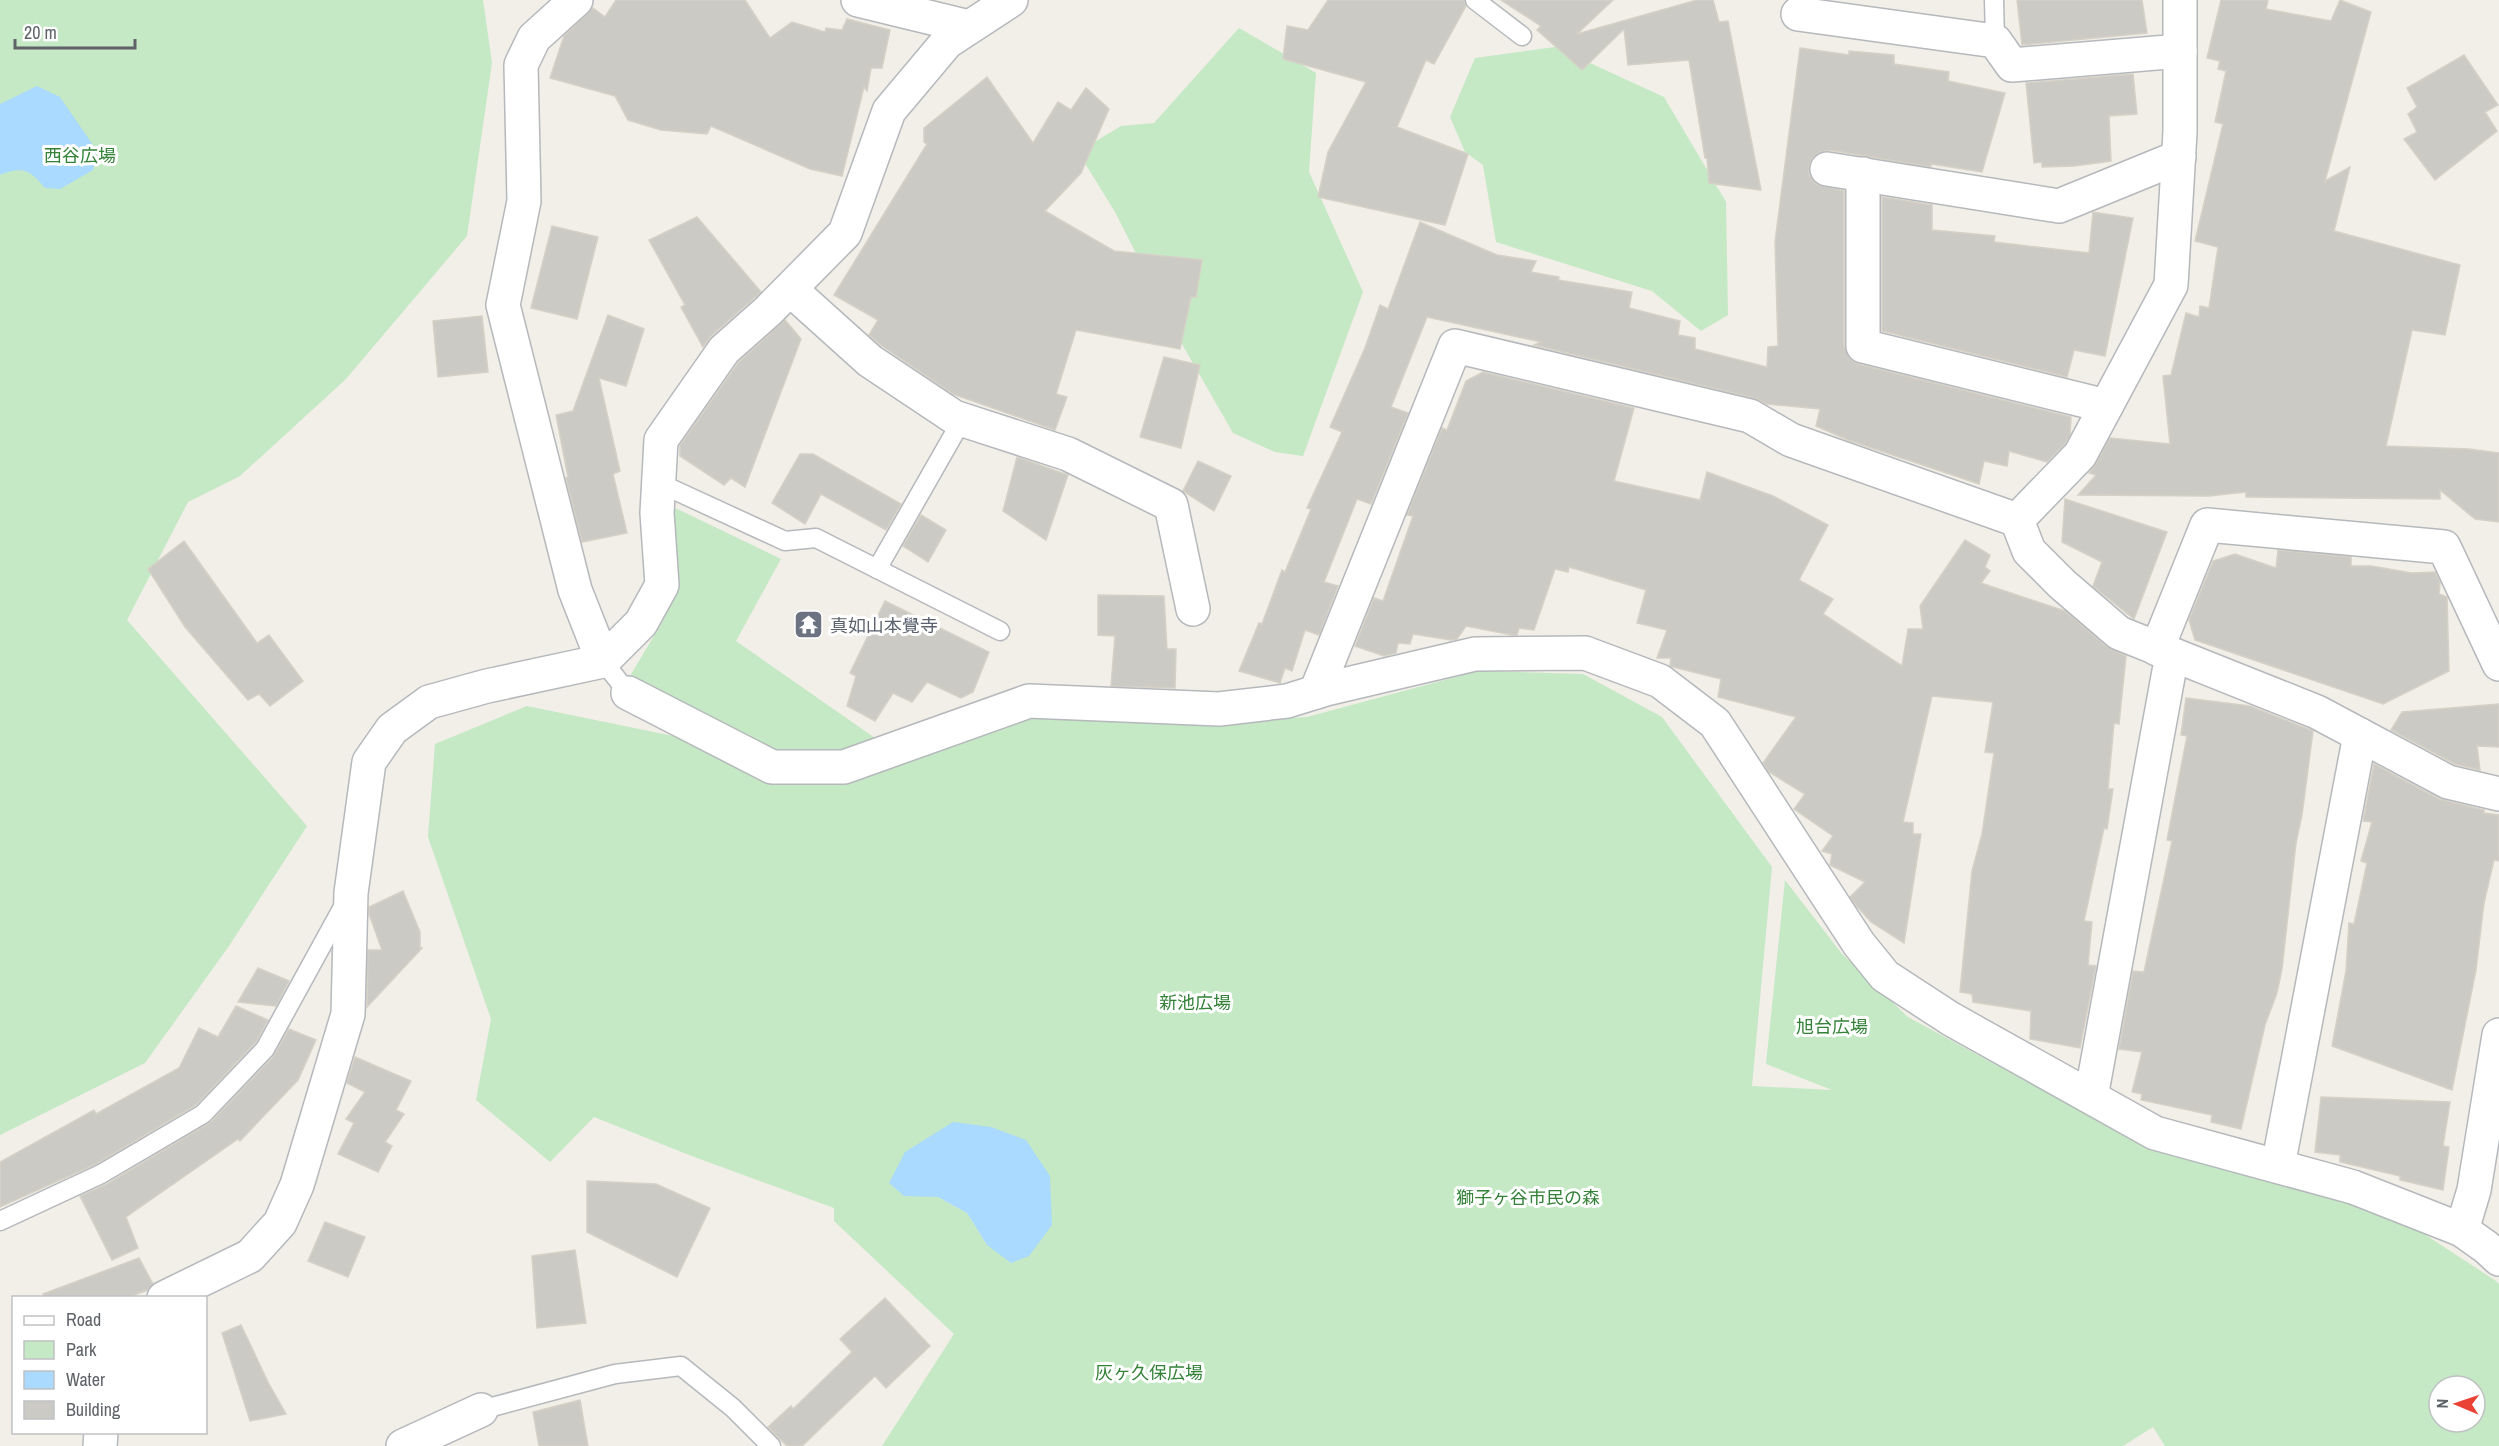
<svg xmlns="http://www.w3.org/2000/svg" width="2499" height="1446" font-family="'Archivo Narrow','Noto Sans JP',sans-serif">
	<rect width="100%" height="100%" fill="#f1efe8"/>
	<g fill="#c5e8c5" fill-rule="evenodd">
		<path d="M0 0H483L492 63 467 236 346 379 240 476 188 502 127 620 307 826 229 946 145 1063 0 1135Z"/>
		<path d="M1239 28 1316 73 1309 172 1363 292 1303 456 1275 452 1233 433 1182 344 1115 212 1078 152 1121 126 1154 123Z"/>
		<path d="M1555 47 1664 97 1726 202 1728 315 1701 331 1652 291 1496 242 1483 165 1465 152 1450 117 1475 58Z"/>
		<path d="M667 504 781 559 736 641 875 738 839 760 856 775 1028 717 1210 723 1307 717 1478 671 1583 674 1662 717 1772 867 1752 1086 1832 1090 1766 1064 1785 880 1842 954 1908 1017 2077 1109 2143 1139 2401 1216 2393 1221 2415 1228 2496 1281 2499 1284V1446H2165L2153 1427 2123 1446H882L954 1334 834 1221V1208L689 1155 594 1117 550 1162 476 1100 491 1019 428 837 435 744 527 706 678 737 635 688 630 676 665 617 671 586ZM938 1197 1052 1225 987 1245 967 1213ZM2439 1386H2475V1422H2439Z"/>
	</g>
	<g fill="#aadaff">
		<path d="M37 86 60 97 97 151 93 170 60 189 45 188C30 170 23 166 0 175V104Z"/>
		<path d="M953 1122 991 1127 1026 1140 1050 1176 1052 1225 1029 1256 1011 1263 987 1245 967 1213 938 1197 904 1196 889 1183 905 1152Z"/>
	</g>
	<g fill="#cccac5" stroke="#d6d1c6" stroke-width="1.5">
		<path d="M616 0H745L770 38 792 22 825 32 826 28 842 30 847 19 890 30 882 68H871L867 91 864 87 842 176 810 169 711 126 707 134 661 130 628 120 615 96 550 78 564 36 593 8 605 17Z"/>
		<path d="M1328 0H1464L1466 6 1434 64 1426 60 1397 127 1468 154 1445 225 1318 197 1328 152 1366 82 1283 59 1287 26 1308 30Z"/>
		<path d="M1501 0H1613L1577 34 1697 0H1713L1719 22 1728 21 1761 190 1709 183 1707 158H1705L1689 60 1628 65 1624 29 1582 70 1537 30 1541 26Z"/>
		<path d="M2017 0H2142L2147 33 2022 45Z"/>
		<path d="M2221 0H2268L2266 9 2331 21 2340 0 2371 12 2325 181 2350 167 2334 231 2460 265 2445 335 2412 330 2386 446 2469 449 2499 453V522L2475 519 2440 490V499L2246 497V492L2209 496 2078 495 2096 475 2089 473 2096 464 2110 438 2170 444 2163 376 2171 375 2186 313 2199 317 2200 306 2209 308 2218 247 2195 241 2223 124 2215 122 2226 71 2218 69 2220 61 2207 58Z"/>
		<path d="M1800 48 1849 55V51L1894 55V64L1949 72 1948 81 2005 93 1982 172 1931 164V167L1829 150 1820 152 1812 158 1809 165V175L1816 184 1844 191V346L1851 360 1858 364 2071 417 2070 435 2065 444 2047 462 2009 451 2007 466 1984 461 1979 484 1848 440 1816 426 1820 409 1767 404 1754 398 1534 345 1541 342 1427 317 1391 407 1408 413 1371 504 1357 499 1324 582 1338 586 1319 635 1305 630 1292 671 1285 668 1280 683 1239 671 1259 623 1262 624 1282 570 1285 572 1311 509 1307 508 1342 432 1330 427 1365 348 1380 305 1388 309 1420 222 1497 255 1536 261 1531 272 1559 277 1558 280 1632 292 1629 308 1680 321 1678 335 1695 338V349L1767 367 1768 347 1778 346 1775 242Z"/>
		<path d="M2464 55 2498 105 2485 112 2497 131 2435 180 2404 139 2417 132 2408 114 2417 107 2407 88Z"/>
		<path d="M2133 74 2137 114 2109 116 2111 161 2074 166 2042 167V162L2034 163 2026 83Z"/>
		<path d="M987 77 1033 143 1058 102 1071 110 1086 88 1109 109 1081 173 1045 211 1114 251 1202 260 1196 297H1191L1180 349 1076 330 1056 394 1067 397 1055 430 953 394 882 346 869 335 878 320 834 295 927 144 924 142V128Z"/>
		<path d="M1882 197 1932 205V230L1995 236 1994 242 2089 253 2093 212 2133 218 2105 356 2074 350 2067 377 1882 331Z"/>
		<path d="M697 217 761 292 711 336 703 347 681 307 685 305 649 240Z"/>
		<path d="M552 226 598 237 577 319 531 308Z"/>
		<path d="M608 315 644 329 626 386 599 378 620 471 613 474 627 533 582 542 566 478 568 477 556 415 573 411Z"/>
		<path d="M482 316 488 372 438 377 433 321Z"/>
		<path d="M785 320 801 339 745 487 731 478 724 485 680 456V445L738 363Z"/>
		<path d="M1164 357 1200 365 1181 448 1140 437Z"/>
		<path d="M1483 372 1634 408 1614 481 1700 500 1707 472 1773 496 1828 525 1799 580 1833 599 1823 614 1902 666 1908 629H1923L1920 606 1965 540 1990 555 1985 567 1990 571 1981 583 2065 611 2107 647 2126 656 2119 724 2114 723 2108 789H2113L2107 829 2104 828 2084 921 2092 922 2088 965 2096 966 2080 1048 2030 1039 2031 1011 1973 1002 1972 994 1960 992 1972 871 1982 834 1994 753 1985 752 1993 702 1932 696 1903 822 1913 823V834H1921L1904 943 1871 922 1854 903 1850 897 1865 882 1830 865 1832 854 1822 851 1833 836 1794 809 1805 794 1769 772 1763 763 1796 717 1718 697 1721 679 1673 667 1670 666 1671 658H1657L1667 630 1637 623 1646 590 1569 567 1568 572 1555 569 1534 630 1519 628 1517 635H1512L1466 626 1457 639 1451 640 1413 634 1410 644 1398 643 1396 653 1384 656 1355 646 1374 598 1383 601 1413 516 1407 515 1442 428 1447 430 1466 381Z"/>
		<path d="M800 454H813L901 504 886 530 821 494 805 524 772 503Z"/>
		<path d="M1017 457 1068 475 1046 540 1003 511Z"/>
		<path d="M1198 461 1231 476 1214 511 1183 491Z"/>
		<path d="M2065 499 2167 532 2134 619 2093 586 2102 562 2062 542Z"/>
		<path d="M921 515 946 530 928 562 903 546Z"/>
		<path d="M184 541 257 643 269 635 303 681 270 706 259 694 248 700 185 627 148 569Z"/>
		<path d="M2278 550 2351 557V566H2371L2412 573 2435 572 2440 582 2439 594 2447 597 2449 671 2383 704 2195 640 2189 620 2213 561 2235 554 2276 568Z"/>
		<path d="M1098 595 1164 596 1167 649H1176L1175 688 1111 686 1115 636 1098 635Z"/>
		<path d="M885 601 989 652 973 692 961 698 927 682 912 702 893 693 875 721 847 706 856 676 850 673Z"/>
		<path d="M2186 698 2250 706 2313 731 2302 815 2296 843 2282 969 2277 993 2265 1025 2241 1129 2211 1122 2212 1115 2141 1100 2142 1094 2132 1092 2142 1052 2119 1049 2133 971 2144 972 2172 841 2167 840 2187 736 2181 735Z"/>
		<path d="M2499 704V747L2477 746 2480 770 2455 764 2391 730 2402 712Z"/>
		<path d="M2374 764 2439 799 2484 810V813L2499 815V861L2494 860 2484 903 2476 970 2452 1090 2332 1046 2346 971 2349 923 2354 924 2367 863 2361 861 2372 822 2363 821Z"/>
		<path d="M403 891 420 932V948H422L367 1007 368 950H382L369 914V907Z"/>
		<path d="M258 968 289 981 276 1006 238 1002Z"/>
		<path d="M236 1006 268 1020 256 1042 196 1105 96 1164 0 1207V1162L94 1110 96 1114 179 1068 199 1028 218 1037Z"/>
		<path d="M289 1029 316 1040 298 1080 240 1141 238 1139 126 1217 138 1248 112 1260 80 1196 107 1184 211 1122 273 1057Z"/>
		<path d="M355 1057 411 1081 396 1110 404 1114 385 1142 392 1146 378 1172 338 1154 354 1123 346 1119 365 1092 347 1083Z"/>
		<path d="M2321 1097 2450 1102 2443 1146 2449 1147 2443 1190 2400 1180V1176L2340 1162V1155L2315 1152Z"/>
		<path d="M587 1181 656 1184 710 1208 677 1277 587 1232Z"/>
		<path d="M325 1222 365 1237 348 1277 308 1261Z"/>
		<path d="M575 1250 586 1323 537 1328 532 1256Z"/>
		<path d="M139 1258 153 1284 148 1290 126 1298H44L43 1294Z"/>
		<path d="M885 1298 930 1346 886 1388 875 1376 802 1446H787L768 1427 791 1406 793 1409 852 1352 840 1339Z"/>
		<path d="M241 1325 269 1384 286 1414 250 1421 222 1333Z"/>
		<path d="M580 1400 588 1446H539L533 1412Z"/>
	</g>
	<g fill="none" stroke-linecap="round" stroke-linejoin="round">
		<defs>
			<g id="lane">
				<path d="M1475 0 1522 36"/>
				<path d="M1994 0 1995 41"/>
				<path d="M659 483 785 541 816 538 1000 631"/>
				<path d="M877 569 962 420"/>
				<path d="M603 661 628 693"/>
				<path d="M0 1221 101 1174 203 1114 265 1049 344 905"/>
				<path d="M481 1410 615 1374 681 1366 733 1408 771 1446"/>
			</g>
			<g id="street">
				<path d="M576 0 534 38 521 65 524 201 503 305 575 590 603 661"/>
				<path d="M858 0 969 27"/>
				<path d="M1798 14 1995 41 2012 65 2180 51"/>
				<path d="M1827 169 2059 206 2179 157"/>
				<path d="M1863 174V346L2106 406"/>
				<path d="M790 289 870 361 954 417 1068 454 1171 505 1193 609"/>
				<path d="M2017 520 2080 455 2171 285 2180 132V0"/>
				<path d="M2157 649 2207 525 2444 547 2499 664"/>
				<path d="M1316 692 1455 346 1750 416 1791 440 2017 520 2029 551 2062 584 2119 633 2317 712 2448 782 2499 794"/>
				<path d="M628 693 772 767H844L1029 701 1219 709 1287 701 1326 689 1475 654 1585 653 1660 681 1715 723 1859 944 1885 976 1951 1019 2155 1133 2353 1187 2462 1230 2486 1247 2499 1259"/>
				<path d="M2091 1097 2172 655"/>
				<path d="M2278 1166 2360 735"/>
				<path d="M2462 1230 2474 1190 2499 1035"/>
				<path d="M164 1298 250 1256 280 1223 297 1185 348 1014 351 893 369 762 392 729 429 702 487 686 603 661 641 623 662 585 657 513 661 440 724 350 768 311 845 233 889 111 947 42 1011 0"/>
				<path d="M100 1446 101 1432"/>
				<path d="M403 1446 481 1410"/>
			</g>
		</defs>
		<use href="#lane" stroke="#b5b8bc" stroke-width="21"/>
		<use href="#street" stroke="#b5b8bc" stroke-width="36"/>
		<use href="#lane" stroke="#fff" stroke-width="18"/>
		<use href="#street" stroke="#fff" stroke-width="33"/>
	</g>
	<defs>
		<symbol id="temple-square" viewBox="-11 -11 22 22"><rect x="-9" y="-9" width="18" height="18" rx="4" fill="#6b7280" stroke="#fff"/><path d="M0-6L5-2H3V0L6.5 2.5H4V6H1.5V3h-3V6H-4V2.5H-6.5L-3 0V-2H-5Z" fill="#fff"/></symbol>
	</defs>
	<g fill-rule="evenodd">
		<use href="#temple-square" x="792" y="608" width="33" height="33"/>
	</g>
	<g text-anchor="middle" dominant-baseline="central" stroke-width="6" stroke-linejoin="round" paint-order="stroke">
		<g font-size="18" fill="#348238" stroke="#fff">
			<text x="80" y="155">西谷広場</text>
			<text x="1195" y="1002">新池広場</text>
			<text x="1832" y="1026">旭台広場</text>
			<text x="1528" y="1197">獅子ヶ谷市民の森</text>
			<text x="1149" y="1372">灰ヶ久保広場</text>
		</g>
		<g font-size="18" fill="#5b616d" stroke="#fff" text-anchor="start">
			<text x="830" y="625">真如山本覺寺</text>
		</g>
	</g>
	<rect x="12" y="1296" width="195" height="138" fill="#ffffff" stroke="#bfc1c3" stroke-width="1.5"/>
	<rect x="24" y="1316" width="30" height="9" fill="#ffffff" stroke="#bfc1c3" stroke-width="1.5"/>
	<text x="66" y="1326" font-size="18" fill="#5f6368">Road</text>
	<rect x="24" y="1341" width="30" height="18" fill="#c5e8c5" stroke="#bfc1c3" stroke-width="1.5"/>
	<text x="66" y="1356" font-size="18" fill="#5f6368">Park</text>
	<rect x="24" y="1371" width="30" height="18" fill="#aadaff" stroke="#bfc1c3" stroke-width="1.5"/>
	<text x="66" y="1386" font-size="18" fill="#5f6368">Water</text>
	<rect x="24" y="1401" width="30" height="18" fill="#cccac5" stroke="#bfc1c3" stroke-width="1.5"/>
	<text x="66" y="1416" font-size="18" fill="#5f6368">Building</text>
	<g transform="translate(2457 1404) rotate(272)"><circle r="28" fill="#ffffff" stroke="#bfc1c3" stroke-width="1.5"/>
	<path d="M0-4.5L10 22L0 15L-10 22Z" fill="#ea4335"/>
	<text y="-9" font-size="16" font-weight="bold" text-anchor="middle" fill="#5f6368">N</text>
	</g>
	<path d="M15 39v9h120v-9" fill="none" stroke="#5f6368" stroke-width="3"/>
	<text x="24" y="39" font-size="18" fill="#5f6368" stroke="#ffffff" stroke-width="4.5" paint-order="stroke">20 m</text>
</svg>
